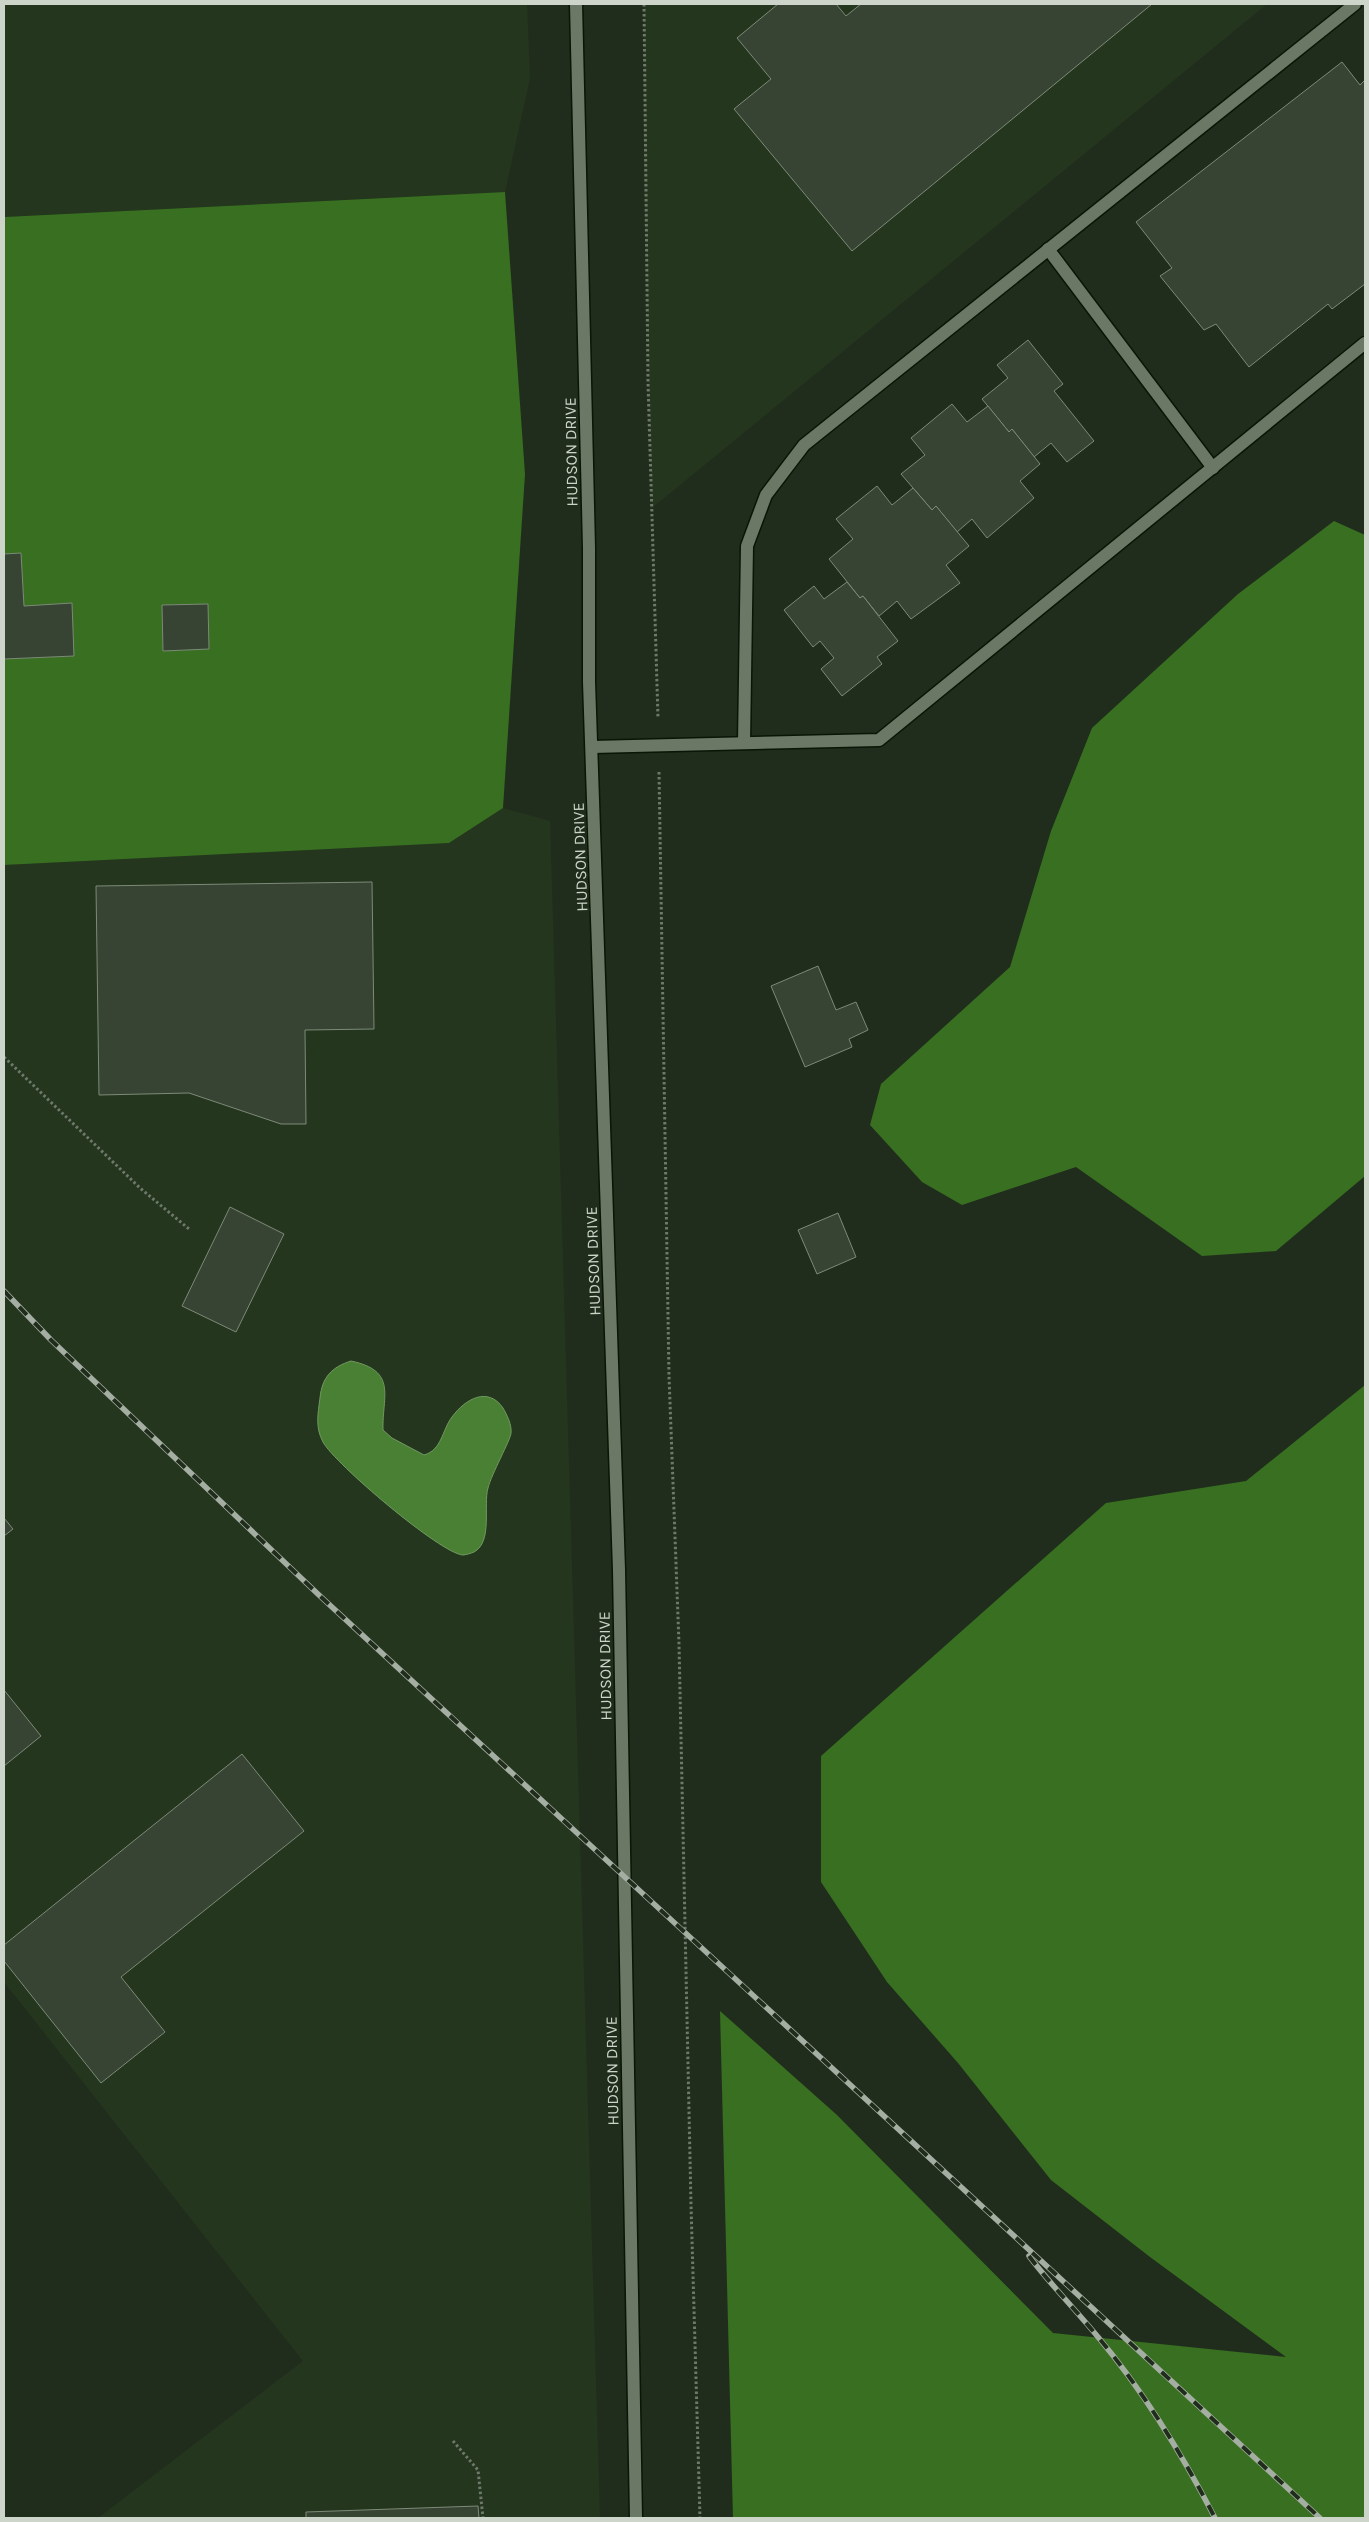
<svg xmlns="http://www.w3.org/2000/svg" width="1369" height="2522" font-family="Karla,sans-serif">
	<rect width="100%" height="100%" fill="#202d1c"/>
	<g fill="#25361f">
		<path d="M4 4H527L530 78 505 192 4 217Z"/>
		<path d="M644 4H1267L652 508 644 167Z"/>
		<path d="M503 808 550 821 600 2518H98L303 2361 4 1982V865L449 843Z"/>
	</g>
	<g fill="#386f21">
		<path d="M505 192 525 474 503 808 449 843 4 865V217Z"/>
		<path d="M1334 521 1365 535V1176L1276 1251 1202 1256 1076 1167 962 1205 922 1182 870 1125 881 1084 1010 967 1051 831 1092 728 1238 594Z"/>
		<path d="M1365 1385V2518H733L720 2011 837 2115 1053 2333 1286 2357 1150 2257 1051 2180 958 2063 887 1982 821 1882V1756L1106 1503 1246 1481Z"/>
	</g>
	<path fill="#498033" stroke="#719a60" d="M351 1361C398 1371 382 1396 383 1430L392 1438 424 1455C442 1450 442 1430 452 1417 465 1399 488 1386 503 1408 507 1415 512 1425 511 1433 511 1439 491 1475 488 1488 483 1505 493 1542 474 1552 472 1553 465 1555 463 1555 441 1554 334 1463 323 1442 315 1427 318 1414 320 1398 322 1377 332 1367 351 1361Z"/>
	<g fill="#374433" stroke="#7c8a77">
		<path d="M778 4H836L846 16 861 4H1152L852 251 734 109 771 79 737 38Z"/>
		<path d="M1342 62 1360 85 1365 80V284L1332 309 1328 304 1249 367 1216 324 1204 330 1160 276 1172 268 1136 222Z"/>
		<path d="M1028 340 1063 384 1054 391 1094 441 1067 462 1051 443 1034 457 1012 429 1009 432 982 399 1008 378 997 365Z"/>
		<path d="M952 404 967 422 988 406 1009 432 1012 429 1040 464 1020 481 1034 498 987 538 972 519 957 532 936 506 932 510 901 474 925 455 911 438Z"/>
		<path d="M877 486 892 505 913 488 932 510 936 506 969 546 946 565 960 583 911 619 897 601 879 616 863 596 860 598 829 559 853 539 836 519Z"/>
		<path d="M21 553 24 606 72 603 74 656 4 659V554Z"/>
		<path d="M847 582 860 598 863 596 898 641 877 657 882 664 842 696 821 669 834 658 820 641 813 647 784 610 814 586 824 599Z"/>
		<path d="M208 604 209 649 163 651 162 605Z"/>
		<path d="M372 882 374 1029 305 1030 306 1124H281L189 1093 99 1095 96 886Z"/>
		<path d="M818 966 836 1010 856 1002 868 1030 849 1039 852 1047 805 1067 771 986Z"/>
		<path d="M230 1207 284 1234 236 1332 182 1306Z"/>
		<path d="M838 1213 856 1257 817 1274 798 1230Z"/>
		<path d="M4 1518 13 1529 4 1536Z"/>
		<path d="M4 1690 41 1736 4 1766Z"/>
		<path d="M242 1754 304 1831 121 1977 165 2032 101 2083 4 1961V1945Z"/>
		<path d="M478 2506 479 2518H306V2512Z"/>
	</g>
	<g fill="none" stroke-linecap="round" stroke-linejoin="round">
		<defs>
			<g id="service">
				<path d="M1048 249 1213 468"/>
				<path d="M744 743 747 546 766 495 804 445 1355 4"/>
				<path d="M592 747 879 740 1365 343"/>
			</g>
			<path id="secondary" d="M576 4 589 548V682L619 1570 636 2518"/>
		</defs>
		<use href="#service" stroke="#091506" stroke-width="15"/>
		<use href="#secondary" stroke="#091506" stroke-width="15"/>
		<g stroke="#6e796b" stroke-width="3" stroke-dasharray="2.5 2.5" stroke-linecap="butt">
			<path d="M644 4 648 382 658 718"/>
			<path d="M659 772 669 1376 679 1644 691 2205 700 2518"/>
			<path d="M4 1057 140 1188 189 1229"/>
			<path d="M453 2441 478 2470 483 2518"/>
		</g>
		<use href="#service" stroke="#6a7865" stroke-width="12"/>
		<use href="#secondary" stroke="#6a7865" stroke-width="12"/>
		<defs>
			<g id="rail">
				<path d="M4 1291 51 1340 320 1596 1320 2518"/>
				<path d="M1029 2256C1050 2284 1075 2309 1098 2337 1144 2392 1182 2454 1215 2518"/>
			</g>
		</defs>
		<use href="#rail" stroke="#a5aea2" stroke-width="5.5"/>
		<use href="#rail" stroke="#202d1c" stroke-width="4" stroke-dasharray="11" stroke-linecap="butt"/>
	</g>
	<g text-anchor="middle" dominant-baseline="central" stroke-width="4.5" stroke-linejoin="round" paint-order="stroke">
		<g font-size="16" fill="#cdd5ca" stroke="#202d1c">
			<text transform="translate(571 452) rotate(-91)">HUDSON DRIVE</text>
			<text transform="translate(580 857) rotate(-92)">HUDSON DRIVE</text>
			<text transform="translate(593 1261) rotate(-92)">HUDSON DRIVE</text>
			<text transform="translate(605 1666) rotate(-91)">HUDSON DRIVE</text>
			<text transform="translate(612 2071) rotate(-91)">HUDSON DRIVE</text>
		</g>
	</g>
	<rect width="1369" height="2522" fill="none" stroke="#cdd5ca" stroke-width="10"/>
</svg>
